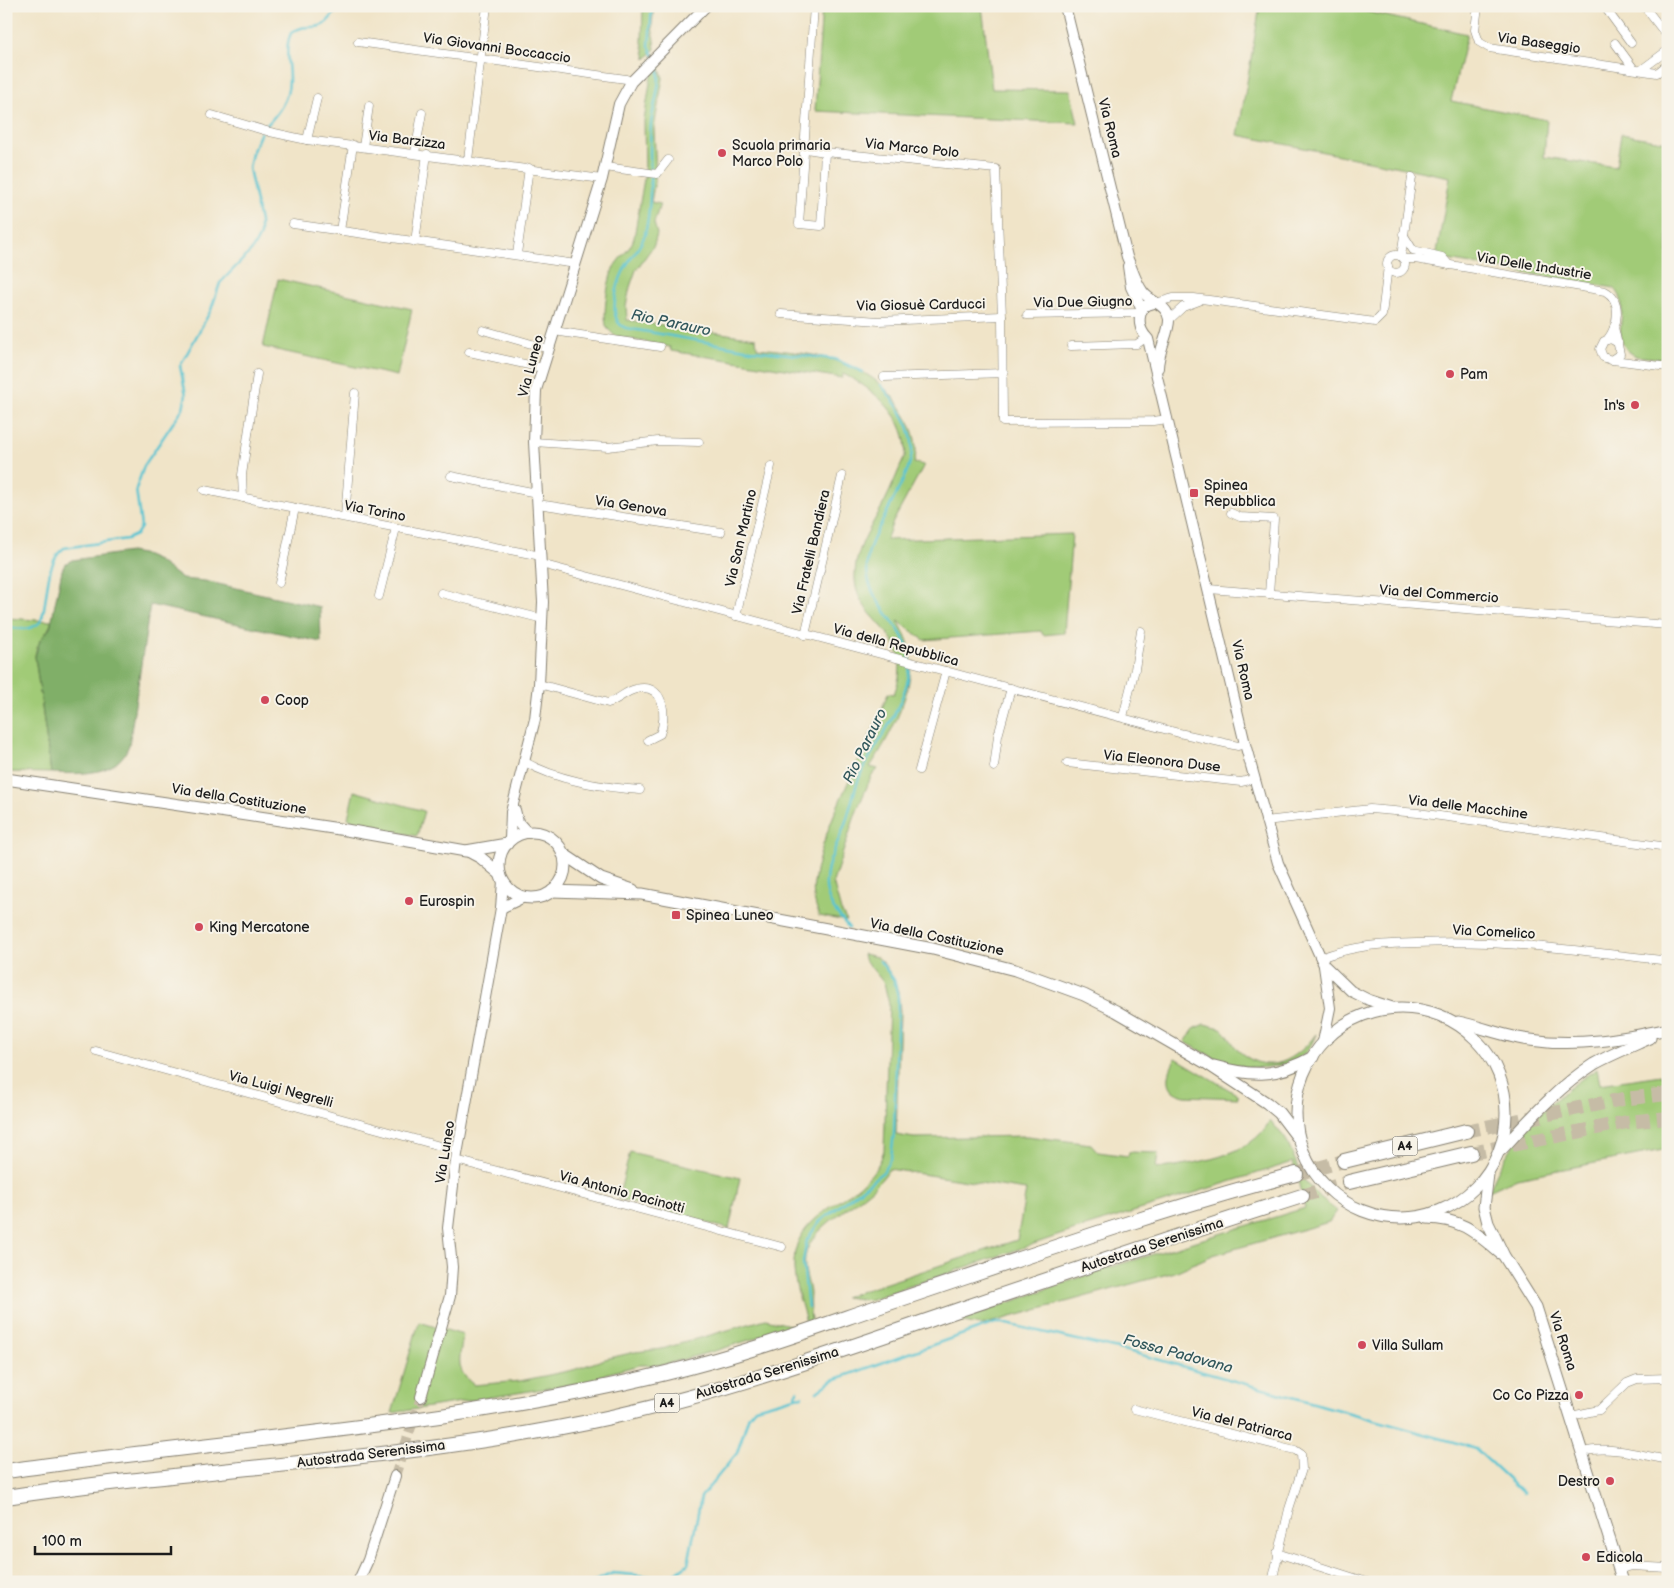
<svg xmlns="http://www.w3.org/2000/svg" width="1674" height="1588" font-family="'Balsamiq Sans',sans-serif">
	<rect width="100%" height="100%" fill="#f7f3e8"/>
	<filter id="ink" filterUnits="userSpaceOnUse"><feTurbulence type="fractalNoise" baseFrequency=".02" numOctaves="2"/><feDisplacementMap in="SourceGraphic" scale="10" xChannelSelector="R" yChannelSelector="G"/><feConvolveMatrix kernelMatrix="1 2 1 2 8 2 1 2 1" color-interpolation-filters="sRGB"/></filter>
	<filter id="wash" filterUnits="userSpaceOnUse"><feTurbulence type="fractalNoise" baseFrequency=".0096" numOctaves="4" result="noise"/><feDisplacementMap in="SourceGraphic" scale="20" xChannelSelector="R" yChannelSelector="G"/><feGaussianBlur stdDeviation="1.12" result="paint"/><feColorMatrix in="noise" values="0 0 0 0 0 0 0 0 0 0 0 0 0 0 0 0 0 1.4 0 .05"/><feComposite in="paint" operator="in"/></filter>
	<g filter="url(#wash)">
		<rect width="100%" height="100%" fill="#f0e4c8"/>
		<g fill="#a1cb77" stroke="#5e744a">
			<path d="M643 6H654L652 25 655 49 646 59 642 42Z"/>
			<path d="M822 6H982L992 89 1070 90 1078 123 815 111Z"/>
			<path d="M1260 6H1341L1467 34 1451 101 1547 120 1544 157 1616 167 1621 134 1668 142V359C1660 358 1638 357 1636 356 1604 341 1635 306 1614 288L1436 258 1450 177 1238 135Z"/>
			<path d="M659 66 663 78 654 128 656 174 651 202 660 204 654 223 657 234 654 245 636 270 630 287 626 306 627 320 756 338 757 348C816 354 873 358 906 416 914 431 919 447 914 463L924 465 893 522 886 540 1072 534 1064 633 1043 635 1041 631 924 640 898 621C903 630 908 639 910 649 917 686 890 737 870 767L878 769 871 777 856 813 833 882 841 911 847 921 819 916C815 905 812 894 814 882 825 815 865 756 888 693L894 694C919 630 857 625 855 579 854 549 872 526 885 501 892 487 898 471 905 456 911 420 872 387 843 374L842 378 671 351 670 347 615 336 607 328C602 317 608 278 614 267 620 256 630 251 634 238L645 173 644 121 651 76Z"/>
			<path d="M278 279 412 309 397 376 263 347Z"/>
			<path d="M6 618 52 621C48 634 36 642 35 656L51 773 6 772Z"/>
			<path d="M354 791 424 811 417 836C390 830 374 833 348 818Z"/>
			<path d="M863 954 877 957 882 961 893 978 898 991 900 1012 896 1135 914 1138 1027 1136 1091 1144 1098 1152 1128 1156 1129 1152 1158 1153 1156 1169C1192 1163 1252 1158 1270 1120L1285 1138 1305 1181 1320 1198 1337 1211 1329 1222 1213 1255 1175 1272 982 1325 957 1321 1101 1270 1305 1208 1293 1162 1066 1233 869 1300 844 1297 1017 1240 1026 1190 889 1169C870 1202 811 1221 805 1257 803 1271 810 1285 810 1295 809 1301 810 1312 811 1320L806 1322C801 1302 793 1283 794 1262 794 1207 872 1200 884 1150L889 1004 884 983 864 959Z"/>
			<path d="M1204 1024 1221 1028C1229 1034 1232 1045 1240 1052 1269 1077 1297 1060 1316 1034 1313 1041 1310 1049 1304 1054 1297 1061 1287 1064 1276 1066 1241 1072 1215 1059 1185 1042L1194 1029Z"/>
			<path d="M1176 1058 1238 1095V1098L1185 1096C1163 1091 1167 1073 1176 1058Z"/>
			<path d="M1597 1069 1600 1084 1668 1074V1149L1517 1178 1489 1191C1508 1140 1551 1097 1597 1069Z"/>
			<path d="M630 1152 740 1178 729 1229 618 1199Z"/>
			<path d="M766 1319 793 1326 718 1350 662 1365H640L605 1374 592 1381 392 1413 419 1322 463 1335C460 1358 454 1370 474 1385L520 1381 573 1370 605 1359 635 1352 662 1349Z"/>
		</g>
		<path fill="#80af68" stroke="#4e6642" d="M130 552 142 554 158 561 182 579 205 581 320 607 321 642 150 605 129 745C118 777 80 774 51 773L35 656 40 640 50 628 62 570 65 564 72 560Z"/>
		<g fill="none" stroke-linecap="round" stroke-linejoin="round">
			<g stroke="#59c4d2" stroke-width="2.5">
				<path d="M652 6 649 46 654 56"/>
				<path d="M656 61C664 80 653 104 651 124 648 161 654 197 645 234 641 248 630 257 624 270 617 284 606 321 626 328L751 350 834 359 863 372"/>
				<path d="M264 128C278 114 289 99 289 80 289 63 284 48 291 33 314 17 317 42 339 6"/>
				<path d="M6 627C19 629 31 632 41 621 49 598 44 563 64 548L127 539 136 535 141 527 136 489 144 466 183 408 186 395 180 366 211 310 220 283 252 250 260 235V222L249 168 252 153 261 132"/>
				<path d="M849 928C841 918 830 907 827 893 825 885 826 875 828 867 833 851 841 836 846 821 852 803 855 783 864 767 880 739 898 714 907 683 925 624 858 613 868 555 870 543 877 531 883 520 914 458 930 444 881 385"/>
				<path d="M808 1308 803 1262 807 1240 818 1223 883 1172 891 1157 894 1133 898 996 894 980 880 961"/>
				<path d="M817 1392 833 1380 995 1323H1002L1131 1352 1475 1448 1523 1493"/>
				<path d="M795 1397 802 1396"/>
				<path d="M593 1582 613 1573 669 1578 688 1564 701 1497 737 1453 749 1415 755 1408 795 1397 797 1391"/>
			</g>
		</g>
	</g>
	<g filter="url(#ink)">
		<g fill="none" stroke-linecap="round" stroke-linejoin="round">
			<path stroke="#c6bca6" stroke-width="10" stroke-dasharray="10 5" stroke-linecap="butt" d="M395 1476 421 1397"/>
			<g stroke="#c6bca6" stroke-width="14" stroke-dasharray="14 7" stroke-linecap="butt">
				<path d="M1466 1131 1623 1099 1668 1094"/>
				<path d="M1471 1153 1627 1122 1668 1118"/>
				<path d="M1296 1174 1344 1161"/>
				<path d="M1302 1196 1349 1182"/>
			</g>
			<defs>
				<g id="minor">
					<path d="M814 6 799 224 821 226 825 152 996 169 1002 316 1003 422 1153 421 1168 419"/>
					<path d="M1478 6 1475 30 1479 42 1489 48 1657 73 1668 64"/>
					<path d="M1604 6 1631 43"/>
					<path d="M1644 6 1664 32 1668 33"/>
					<path d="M358 42 626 79 631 82"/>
					<path d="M1615 43 1634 69"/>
					<path d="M1641 70 1668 50"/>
					<path d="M212 115 270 132 307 140 602 179"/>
					<path d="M307 140 317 98"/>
					<path d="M363 147 369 106"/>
					<path d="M806 149 825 152"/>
					<path d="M415 153 422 113"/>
					<path d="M468 160 487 6"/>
					<path d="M605 167 657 174 668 160"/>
					<path d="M293 224 576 264"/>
					<path d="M340 231 353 145"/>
					<path d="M1403 234 1413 250 1442 257 1449 265"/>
					<path d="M415 242 427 154"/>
					<path d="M517 254 529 168"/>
					<circle cx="1396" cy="264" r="9"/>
					<path d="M1401 257 1412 177"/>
					<path d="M1403 259H1415L1605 291C1623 301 1618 326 1607 340"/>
					<path d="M1155 303 1173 298H1194L1375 322 1382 315 1388 266"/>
					<path d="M781 314 879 321 1002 316"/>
					<path d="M1027 315 1140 313"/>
					<path d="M1169 320 1183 307 1199 301"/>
					<path d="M1614 327 1620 354 1611 360 1603 357 1600 349 1604 341 1611 339 1618 343"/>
					<path d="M483 330 549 349"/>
					<path d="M554 331 660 347"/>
					<path d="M1071 346 1137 344 1147 337"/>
					<path d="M469 352 543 368"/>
					<path d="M1613 360 1668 367"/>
					<path d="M884 377 1004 373"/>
					<path d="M534 442 608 447 658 441 699 442"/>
					<path d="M451 476 537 493"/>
					<path d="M204 490 541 556"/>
					<path d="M243 498 242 475 257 374"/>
					<path d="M538 504 721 532"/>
					<path d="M1231 513 1240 517 1274 519 1269 594"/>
					<path d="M345 517 355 393"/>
					<path d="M541 564 1179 733 1238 746 1245 744"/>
					<path d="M279 583 295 508"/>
					<path d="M1209 589 1668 625"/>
					<path d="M441 593 543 619"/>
					<path d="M379 596 396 528"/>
					<path d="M736 616 771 466"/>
					<path d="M805 635 842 476"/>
					<path d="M539 684 608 703C618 700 626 691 636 689 665 682 667 716 660 734L648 740"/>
					<path d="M1123 717 1135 669 1141 631"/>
					<path d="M523 761C558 781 601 787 640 790"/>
					<path d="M1067 763 1241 782 1254 779"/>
					<path d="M994 767 998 736 1011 688"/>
					<path d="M919 770 946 671"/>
					<path d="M1265 821 1370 809 1418 813 1668 847"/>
					<path d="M1320 958C1356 945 1380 944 1417 943 1501 939 1585 951 1668 961"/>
					<path d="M96 1051 458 1151"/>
					<path d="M456 1160 782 1247"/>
					<path d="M1134 1409 1295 1450 1301 1454 1302 1469 1289 1509 1272 1582"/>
					<path d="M1571 1416 1599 1410 1627 1383 1637 1379 1668 1378"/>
					<path d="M1582 1452C1609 1445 1641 1455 1668 1460"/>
					<path d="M1277 1553 1367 1582"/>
					<path d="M1619 1569 1632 1566 1668 1568"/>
				</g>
				<g id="tertiary">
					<path d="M1065 6 1127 257C1132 268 1136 283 1143 292 1151 303 1167 304 1169 319 1170 331 1158 351 1158 368"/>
					<path d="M1128 266 1131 287 1142 310"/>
					<path d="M1154 303 1144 306C1137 318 1139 330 1148 339L1245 744 1278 863 1324 965 1351 991 1369 1000 1394 1008"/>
					<path d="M515 810 518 822 528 833"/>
					<path d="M510 840 511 812 535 719 539 684 543 602 534 442 536 390 602 179 619 104 631 82 706 6"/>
					<path d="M501 908 524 897"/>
					<path d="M1323 1042 1330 1008 1324 966"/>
					<path d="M421 1397 450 1296 452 1267 448 1228 456 1160 501 908 503 881"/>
					<path d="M358 1582 368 1560 395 1476"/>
				</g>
				<g id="secondary">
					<path d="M6 779 346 830 466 851 507 844"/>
					<circle cx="532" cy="865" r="33"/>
					<path d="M468 851 481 858 499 873"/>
					<path d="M562 853 601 879 633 890"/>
					<path d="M552 891 642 894 933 949 1015 970 1084 995 1116 1011 1206 1063 1267 1103 1279 1113 1298 1138"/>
					<circle cx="1401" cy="1113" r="105"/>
					<path d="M1458 1022C1482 1027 1506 1037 1530 1040 1577 1047 1622 1039 1668 1029"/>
					<path d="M1214 1066C1253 1077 1277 1077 1313 1057"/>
					<path d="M1501 1150C1530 1119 1558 1087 1594 1064 1612 1054 1632 1046 1650 1038"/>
					<path d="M1488 1174 1484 1207 1488 1223 1504 1256 1536 1307 1623 1582"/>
					<path d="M1427 1218C1462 1219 1475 1232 1500 1253"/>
				</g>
				<g id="motorway">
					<path d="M1344 1161 1466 1131"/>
					<path d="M1349 1182 1471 1153"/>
					<path d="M6 1471C226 1439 450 1426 666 1373 742 1355 815 1328 889 1303 1024 1258 1158 1210 1296 1174"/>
					<path d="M6 1497C207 1466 413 1461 611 1417 732 1390 848 1348 964 1308 1076 1270 1189 1232 1302 1196"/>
				</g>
			</defs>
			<use href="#minor" stroke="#868072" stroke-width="9"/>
			<use href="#tertiary" stroke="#868072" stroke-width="12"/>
			<use href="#secondary" stroke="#868072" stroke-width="13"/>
			<use href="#motorway" stroke="#868072" stroke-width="16"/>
			<use href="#minor" stroke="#fff" stroke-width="8"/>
			<use href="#tertiary" stroke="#fff" stroke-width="10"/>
			<use href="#secondary" stroke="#fff" stroke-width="11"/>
			<use href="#motorway" stroke="#fff" stroke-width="14"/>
		</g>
	</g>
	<g fill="#d1495b" stroke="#f7f3e8" stroke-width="2">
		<circle cx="722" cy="153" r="5"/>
		<circle cx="1450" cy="374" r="5"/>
		<circle cx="1635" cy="405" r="5"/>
		<rect x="1189" y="488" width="10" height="10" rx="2.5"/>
		<circle cx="265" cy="700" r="5"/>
		<circle cx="409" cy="901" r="5"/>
		<rect x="671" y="910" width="10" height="10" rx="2.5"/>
		<circle cx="199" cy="927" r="5"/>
		<circle cx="1362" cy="1345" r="5"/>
		<circle cx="1579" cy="1395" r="5"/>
		<circle cx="1610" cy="1481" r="5"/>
		<circle cx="1586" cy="1557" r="5"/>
	</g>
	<g text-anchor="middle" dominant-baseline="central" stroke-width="4" stroke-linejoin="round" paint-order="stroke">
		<g fill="#f7f3e8" stroke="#5e5c59" stroke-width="1">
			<rect x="1392.5" y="1136.5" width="25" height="19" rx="4"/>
			<rect x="654.5" y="1393.5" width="25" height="19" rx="4"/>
		</g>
		<g font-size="12" font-weight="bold" fill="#1c1c1c">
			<text x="1405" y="1146">A4</text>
			<text x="667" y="1403">A4</text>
		</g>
		<g font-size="14" fill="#1c1c1c" stroke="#f7f3e8">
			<text transform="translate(1539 43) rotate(8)">Via Baseggio</text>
			<text transform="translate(497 48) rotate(8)">Via Giovanni Boccaccio</text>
			<text transform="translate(1110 128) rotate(76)">Via Roma</text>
			<text transform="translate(407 140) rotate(7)">Via Barzizza</text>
			<text transform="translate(912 148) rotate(6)">Via Marco Polo</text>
			<text transform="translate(1534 266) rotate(9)">Via Delle Industrie</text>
			<text transform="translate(1083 302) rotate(-1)">Via Due Giugno</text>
			<text transform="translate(921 305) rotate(-1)">Via Giosuè Carducci</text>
			<text transform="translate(531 366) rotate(-75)">Via Luneo</text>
			<text transform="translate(631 506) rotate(9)">Via Genova</text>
			<text transform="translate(375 511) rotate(11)">Via Torino</text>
			<text transform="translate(741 538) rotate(-77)">Via San Martino</text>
			<text transform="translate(811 552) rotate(-77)">Via Fratelli Bandiera</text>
			<text transform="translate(1439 594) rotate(4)">Via del Commercio</text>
			<text transform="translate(896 645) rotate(15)">Via della Repubblica</text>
			<text transform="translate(1243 670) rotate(77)">Via Roma</text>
			<text transform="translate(1162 761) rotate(6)">Via Eleonora Duse</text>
			<text transform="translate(239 799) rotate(9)">Via della Costituzione</text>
			<text transform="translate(1468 807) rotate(7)">Via delle Macchine</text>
			<text transform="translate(1494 932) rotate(3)">Via Comelico</text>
			<text transform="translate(937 937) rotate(12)">Via della Costituzione</text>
			<text transform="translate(281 1089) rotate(15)">Via Luigi Negrelli</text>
			<text transform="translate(445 1152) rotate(-81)">Via Luneo</text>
			<text transform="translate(622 1192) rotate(15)">Via Antonio Pacinotti</text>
			<text transform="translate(1152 1245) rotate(-18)">Autostrada Serenissima</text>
			<text transform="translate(1563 1341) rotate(72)">Via Roma</text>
			<text transform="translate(767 1373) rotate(-17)">Autostrada Serenissima</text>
			<text transform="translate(1242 1424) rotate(14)">Via del Patriarca</text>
			<text transform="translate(371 1454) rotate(-7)">Autostrada Serenissima</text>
		</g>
		<g font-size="14" fill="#1c1c1c" stroke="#f7f3e8" text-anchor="start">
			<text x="732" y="145">Scuola primaria<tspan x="732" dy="16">Marco Polo</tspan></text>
			<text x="1460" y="374">Pam</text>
			<text x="1625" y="405" text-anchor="end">In's</text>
			<text x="1204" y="485">Spinea<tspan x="1204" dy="16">Repubblica</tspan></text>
			<text x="275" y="700">Coop</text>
			<text x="419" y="901">Eurospin</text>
			<text x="686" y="915">Spinea Luneo</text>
			<text x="209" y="927">King Mercatone</text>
			<text x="1372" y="1345">Villa Sullam</text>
			<text x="1569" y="1395" text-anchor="end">Co Co Pizza</text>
			<text x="1600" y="1481" text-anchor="end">Destro</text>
			<text x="1596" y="1557">Edicola</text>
		</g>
		<g font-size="15" font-style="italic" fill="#31575c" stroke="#f7f3e8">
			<text transform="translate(671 323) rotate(12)">Rio Parauro</text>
			<text transform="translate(865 746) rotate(-64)">Rio Parauro</text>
			<text transform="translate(1178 1354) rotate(15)">Fossa Padovana</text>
		</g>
	</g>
	<rect width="1674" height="1588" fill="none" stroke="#f7f3e8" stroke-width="25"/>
	<path d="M35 1546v8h136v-8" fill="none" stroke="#1c1c1c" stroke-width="2.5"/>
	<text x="42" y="1546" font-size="15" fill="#1c1c1c" stroke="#f7f3e8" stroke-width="4" paint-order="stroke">100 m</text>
</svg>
